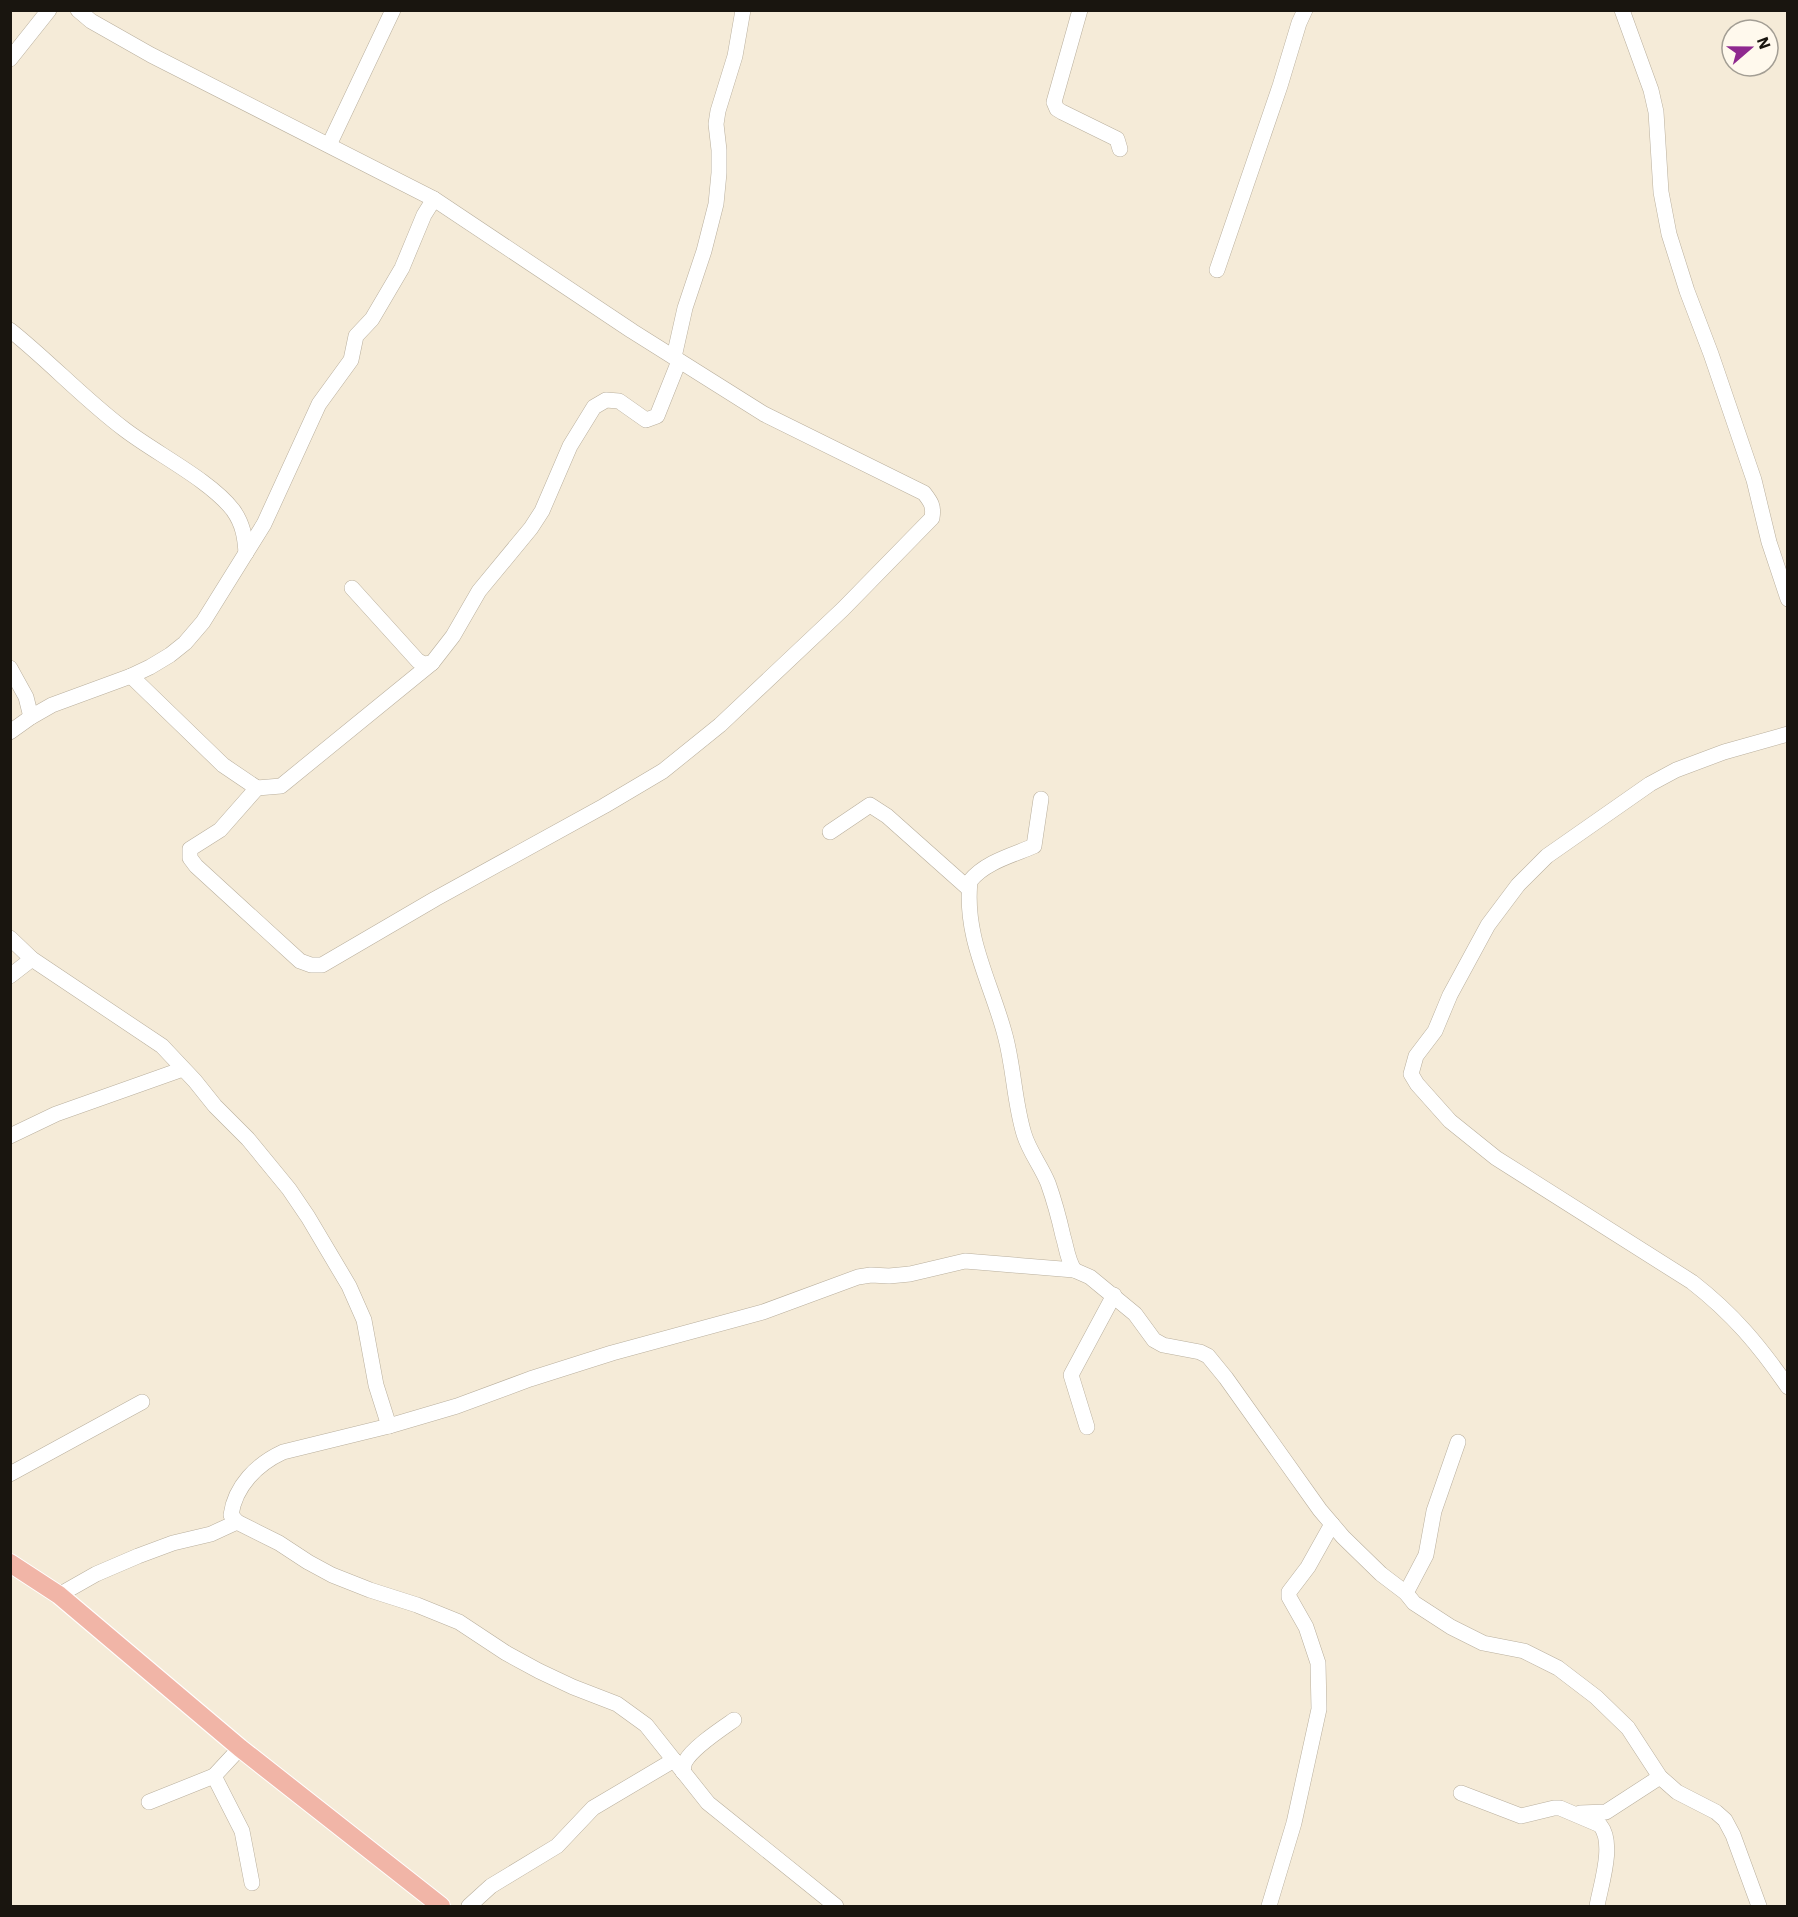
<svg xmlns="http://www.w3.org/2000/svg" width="1798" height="1917" font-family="'IBM Plex Sans',sans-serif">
	<rect width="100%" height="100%" fill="#f5ebd8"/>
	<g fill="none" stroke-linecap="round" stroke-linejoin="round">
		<defs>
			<g id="minor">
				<path d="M78 10 91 21 151 55 434 199 632 331 764 414 924 493C931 502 934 506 932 518L843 609 720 725 663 771 604 806 435 899 322 965H311L300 961 196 866 190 858V849L220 830 257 788 223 765 131 676"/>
				<path d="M1080 10 1054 102 1057 109 1062 112 1117 139 1120 149"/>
				<path d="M1622 10 1651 90 1656 112 1661 192 1669 234 1687 291 1711 354 1754 480 1769 542 1788 599"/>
				<path d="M10 59 49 10"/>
				<path d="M329 145 393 10"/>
				<path d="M1217 270 1280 86 1299 23 1305 10"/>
				<path d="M10 330C49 361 84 399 124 429 155 453 210 480 233 510 243 524 245 537 246 553"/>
				<path d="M674 357 685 308 704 251 716 204 719 173V150L716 124 718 111 735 56 743 10"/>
				<path d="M352 588 418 661 424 664 432 663 453 636 479 591 531 528 542 511 570 446 594 407 606 400 619 401 646 420 657 416 679 361"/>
				<path d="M10 668 26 697 31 717"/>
				<path d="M10 732 31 717 52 705 131 676 150 667 170 655 185 643 203 622 264 524 319 404 351 360 356 336 372 319 402 268 424 215 434 199"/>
				<path d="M1788 734 1724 752 1676 770 1650 784 1547 856 1518 885 1488 925 1450 995 1435 1031 1416 1056 1411 1074 1417 1084 1450 1121 1496 1158 1692 1282C1733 1314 1759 1345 1788 1387"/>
				<path d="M257 788 281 786 432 663"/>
				<path d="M1041 799 1034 846C1013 855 985 862 970 881 964 938 991 982 1005 1035 1014 1068 1014 1101 1024 1134 1029 1151 1041 1166 1048 1183 1054 1200 1059 1218 1063 1236 1067 1249 1067 1258 1074 1270"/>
				<path d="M830 832 870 805 887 816 969 889"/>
				<path d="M10 938 32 959 162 1046 195 1081 215 1106 248 1139 289 1189 308 1217 349 1286 364 1320 376 1385 389 1426"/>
				<path d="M10 976 32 959"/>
				<path d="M10 1136 56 1114 183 1069"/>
				<path d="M1087 1427 1071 1375 1114 1295"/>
				<path d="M10 1474 142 1402"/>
				<path d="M237 1522 231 1515C235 1486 257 1464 283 1452L389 1426 457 1406 530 1379 612 1353 763 1312 858 1277 871 1275 889 1276 910 1274 965 1261 1074 1270 1090 1277 1135 1314 1154 1340 1163 1345 1200 1352 1208 1356 1226 1378 1320 1510 1343 1537 1381 1574 1406 1593 1414 1603 1451 1627 1483 1643 1524 1651 1558 1668 1596 1697 1628 1728 1660 1777 1677 1792 1716 1812 1725 1820 1733 1835 1759 1906"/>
				<path d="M1406 1593 1426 1555 1434 1511 1458 1442"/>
				<path d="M59 1595 96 1574 138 1556 173 1543 211 1534 237 1522 279 1543 308 1562 332 1575 370 1590 417 1605 459 1622 506 1653 539 1671 573 1687 617 1704 646 1725 708 1803 836 1906"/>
				<path d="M240 1748 214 1776 242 1831 252 1883"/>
				<path d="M683 1772C683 1771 684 1764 685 1762 692 1748 721 1729 734 1720"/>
				<path d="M1461 1793 1521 1816 1554 1808H1560L1600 1825C1615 1843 1601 1884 1597 1906"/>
				<path d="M149 1802 214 1776"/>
				<path d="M1580 1813 1606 1812 1660 1777"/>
				<path d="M469 1906 491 1886 557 1846 593 1808 674 1760"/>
				<path d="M1269 1906 1294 1823 1319 1709 1318 1663 1306 1627 1289 1597V1592L1308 1567 1332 1524"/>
			</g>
			<path id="major" d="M10 1563 59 1595 240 1748 441 1906"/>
		</defs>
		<use href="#minor" stroke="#b9af9d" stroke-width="16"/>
		<use href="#major" stroke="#fff" stroke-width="20"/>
		<use href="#minor" stroke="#fff" stroke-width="15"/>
		<use href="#major" stroke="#f1b5a7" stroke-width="18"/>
	</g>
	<rect width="1798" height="1917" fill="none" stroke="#19150f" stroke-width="24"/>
	<g transform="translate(1750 48) rotate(70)"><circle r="28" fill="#fff9ed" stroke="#a39e94" stroke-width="1.5"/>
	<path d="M0-4.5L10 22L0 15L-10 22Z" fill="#8f298f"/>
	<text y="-9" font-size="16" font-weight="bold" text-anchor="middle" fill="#19150f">N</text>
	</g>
</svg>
